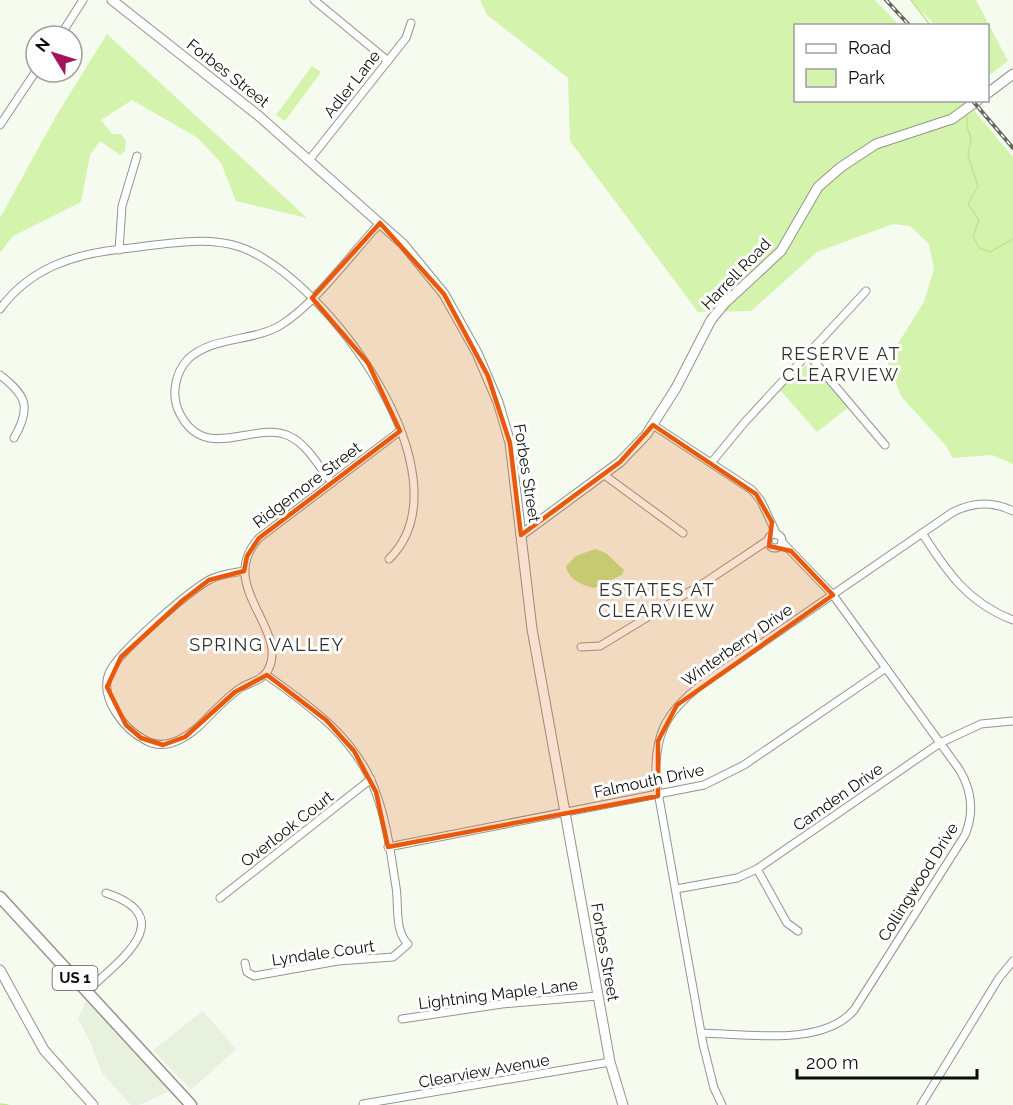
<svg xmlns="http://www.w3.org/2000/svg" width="1013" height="1105" font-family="Raleway,sans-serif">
	<rect width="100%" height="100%" fill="#f5fbef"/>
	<g fill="#e8f0de">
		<path d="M87 999 170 1091 139 1105H131L102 1073 90 1041 78 1019Z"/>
		<path d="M203 1011 236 1049 191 1090 153 1050Z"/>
	</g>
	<g fill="#d4f3ad">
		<path d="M480 0H875L899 25 796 26V100L966 101 1013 157V464L992 455 952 458 947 447 901 396 887 361 924 302 934 269 929 244 910 226 893 224 817 252 751 311 698 312 570 141 568 78 487 15Z"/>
		<path d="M910 0H976L1008 61 988 76V26L935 25Z"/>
		<path d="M107 34 307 218 236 201 221 163 198 138 132 100 101 120 112 134H121L126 141 125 151 120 155 100 141 90 155 81 202 13 236 0 253V218L56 116Z"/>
		<path d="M312 66 321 72 285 121 276 115Z"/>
		<path d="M811 365 849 407 817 432 780 390 805 366Z"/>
	</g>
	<path fill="#bfe78c" d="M595 549 606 553 624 570 622 575 594 588C581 585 568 579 566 566L576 556Z"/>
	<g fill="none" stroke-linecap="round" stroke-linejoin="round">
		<g stroke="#bfe78c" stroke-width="1.5">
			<path d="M911 0 931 26"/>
			<path d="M967 117V127L971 138 968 156 978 186 968 204 979 220 973 236 979 248 990 252 1013 239"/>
			<path d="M0 1104 8 1105"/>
		</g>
		<defs>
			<g id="street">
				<path d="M314 0 388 61"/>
				<path d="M60 36 83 0"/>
				<path d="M0 125 36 71"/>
				<path d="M310 159 406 38 411 23"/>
				<path d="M119 250 122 206 137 156"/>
				<path d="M0 309C30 268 74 254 122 249 159 245 204 235 240 247 326 277 473 477 389 559"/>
				<path d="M808 354 885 445"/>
				<path d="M0 375C26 395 32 407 14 438"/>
				<path d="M653 425 752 490 761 501 777 535"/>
				<path d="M711 463 744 423 866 291"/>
				<path d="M603 474 683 533"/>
				<path d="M332 483C320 468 307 444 289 436 254 420 206 464 180 414 171 397 174 374 188 359 212 336 253 342 281 325 315 304 352 253 380 223"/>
				<path d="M922 533C947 572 968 603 1013 620"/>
				<circle cx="775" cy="541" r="7"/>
				<path d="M244 571C232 573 220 574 209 580 188 592 118 652 109 673 99 698 124 729 145 740 164 751 183 740 198 727 212 714 226 697 242 687 251 682 263 680 268 670 290 629 215 586 259 538L400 431"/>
				<path d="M581 647 600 646 707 581 767 541"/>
				<path d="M388 847 704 785 744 765 886 668"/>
				<path d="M757 869 787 923 798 931"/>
				<path d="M676 889 737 878 757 869 940 743 981 724 1013 721"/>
				<path d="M220 898 371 779"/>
				<path d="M245 963 247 972 254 976 338 961 393 957 408 944C394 931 399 904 396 887 391 856 387 822 376 793 357 738 310 706 265 674"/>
				<path d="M87 991C119 961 181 918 106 893"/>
				<path d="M402 1019 502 1004 598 996"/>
				<path d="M701 1033C746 1034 823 1047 854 1010L965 835C974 813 972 790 959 769L833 595 782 542"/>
				<path d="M363 1104 610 1062"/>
				<path d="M722 1105 714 1088 703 1044 656 781C654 735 665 713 701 685L953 512C973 502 993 501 1013 511"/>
				<path d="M921 1105 999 978 1013 961"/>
			</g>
			<g id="secondary">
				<path d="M112 0 260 117 403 244 444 294 477 353 498 402 510 443 532 629 610 1062 623 1105"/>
				<path d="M988 93 1013 74"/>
				<path d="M521 535 620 462 646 435 676 388 711 320 725 303 781 251 818 187 841 167 876 144 952 119 978 100"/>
				<path d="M0 970 44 1050 93 1105"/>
			</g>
			<path id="primary" d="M0 897 191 1105"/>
		</defs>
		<use href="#street" stroke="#91968b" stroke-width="9"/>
		<use href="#secondary" stroke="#91968b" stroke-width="11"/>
		<use href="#primary" stroke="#91968b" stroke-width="13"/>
		<use href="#street" stroke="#fff" stroke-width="7"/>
		<use href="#secondary" stroke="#fff" stroke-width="9"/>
		<use href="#primary" stroke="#fff" stroke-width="10"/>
		<defs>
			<g id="rail">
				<path d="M886 0 910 26"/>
				<path d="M972 100 1013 148"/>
			</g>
		</defs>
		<use href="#rail" stroke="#646760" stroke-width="4"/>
		<use href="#rail" stroke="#fff" stroke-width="1.5" stroke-dasharray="4.5" stroke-linecap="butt"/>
	</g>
	<path fill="#e8590c" fill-opacity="0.2" stroke="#e8590c" stroke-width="4.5" stroke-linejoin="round" d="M380 223 444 294 488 376 510 443 521 535 620 462 653 425 756 494 772 522 769 546 791 551 833 595 677 705 658 741V796L388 847 376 792 354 751 326 720 267 675 235 692 185 737 163 745 141 738 126 725 107 687 121 657 183 600 209 580 244 571 247 556 259 538 400 431 368 363 312 298Z"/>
	<g text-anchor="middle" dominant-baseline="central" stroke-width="6" stroke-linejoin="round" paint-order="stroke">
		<rect fill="#fff" stroke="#545653" stroke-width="1.5" x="52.5" y="966" width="45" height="24" rx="4.5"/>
		<g font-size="15" font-weight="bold" fill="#0b0d09">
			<text x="75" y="978">US 1</text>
		</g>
		<g font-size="16" fill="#0b0d09" stroke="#fff">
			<text transform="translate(228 73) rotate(38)">Forbes Street</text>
			<text transform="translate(352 84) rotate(-52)">Adler Lane</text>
			<text transform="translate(736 274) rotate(-46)">Harrell Road</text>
			<text transform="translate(527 473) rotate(81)">Forbes Street</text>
			<text transform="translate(307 485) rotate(-37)">Ridgemore Street</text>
			<text transform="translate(737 645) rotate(-35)">Winterberry Drive</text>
			<text transform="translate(649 781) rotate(-12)">Falmouth Drive</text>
			<text transform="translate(838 797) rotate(-35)">Camden Drive</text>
			<text transform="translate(287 829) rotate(-38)">Overlook Court</text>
			<text transform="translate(918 882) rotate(-58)">Collingwood Drive</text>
			<text transform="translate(605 952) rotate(80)">Forbes Street</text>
			<text transform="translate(323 953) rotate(-8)">Lyndale Court</text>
			<text transform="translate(498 994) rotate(-7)">Lightning Maple Lane</text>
			<text transform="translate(484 1071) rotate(-10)">Clearview Avenue</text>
		</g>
		<g font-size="18" letter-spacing="1.5" fill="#2e3229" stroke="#fff">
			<text x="841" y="353">RESERVE AT<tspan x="841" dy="21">CLEARVIEW</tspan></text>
			<text x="657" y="589">ESTATES AT<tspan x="657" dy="21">CLEARVIEW</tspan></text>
			<text x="267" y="644">SPRING VALLEY</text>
		</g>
	</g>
	<rect x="794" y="24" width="195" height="78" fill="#ffffff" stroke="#9d9e9d" stroke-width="1.5"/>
	<rect x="806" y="44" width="30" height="9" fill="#ffffff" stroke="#9d9e9d" stroke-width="1.5"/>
	<text x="848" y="54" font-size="18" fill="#0b0d09">Road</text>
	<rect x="806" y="69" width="30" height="18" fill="#d4f3ad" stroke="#9d9e9d" stroke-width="1.5"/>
	<text x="848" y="84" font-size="18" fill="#0b0d09">Park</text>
	<g transform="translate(54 54) rotate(308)"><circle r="28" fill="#ffffff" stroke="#9d9e9d" stroke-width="1.5"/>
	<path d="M0-4.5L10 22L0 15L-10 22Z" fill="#a3145a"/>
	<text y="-9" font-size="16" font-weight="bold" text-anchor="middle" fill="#0b0d09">N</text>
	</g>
	<path d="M797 1069v9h180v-9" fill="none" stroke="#0b0d09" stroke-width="3"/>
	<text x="806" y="1069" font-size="18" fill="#0b0d09" stroke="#ffffff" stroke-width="4.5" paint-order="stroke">200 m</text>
</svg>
